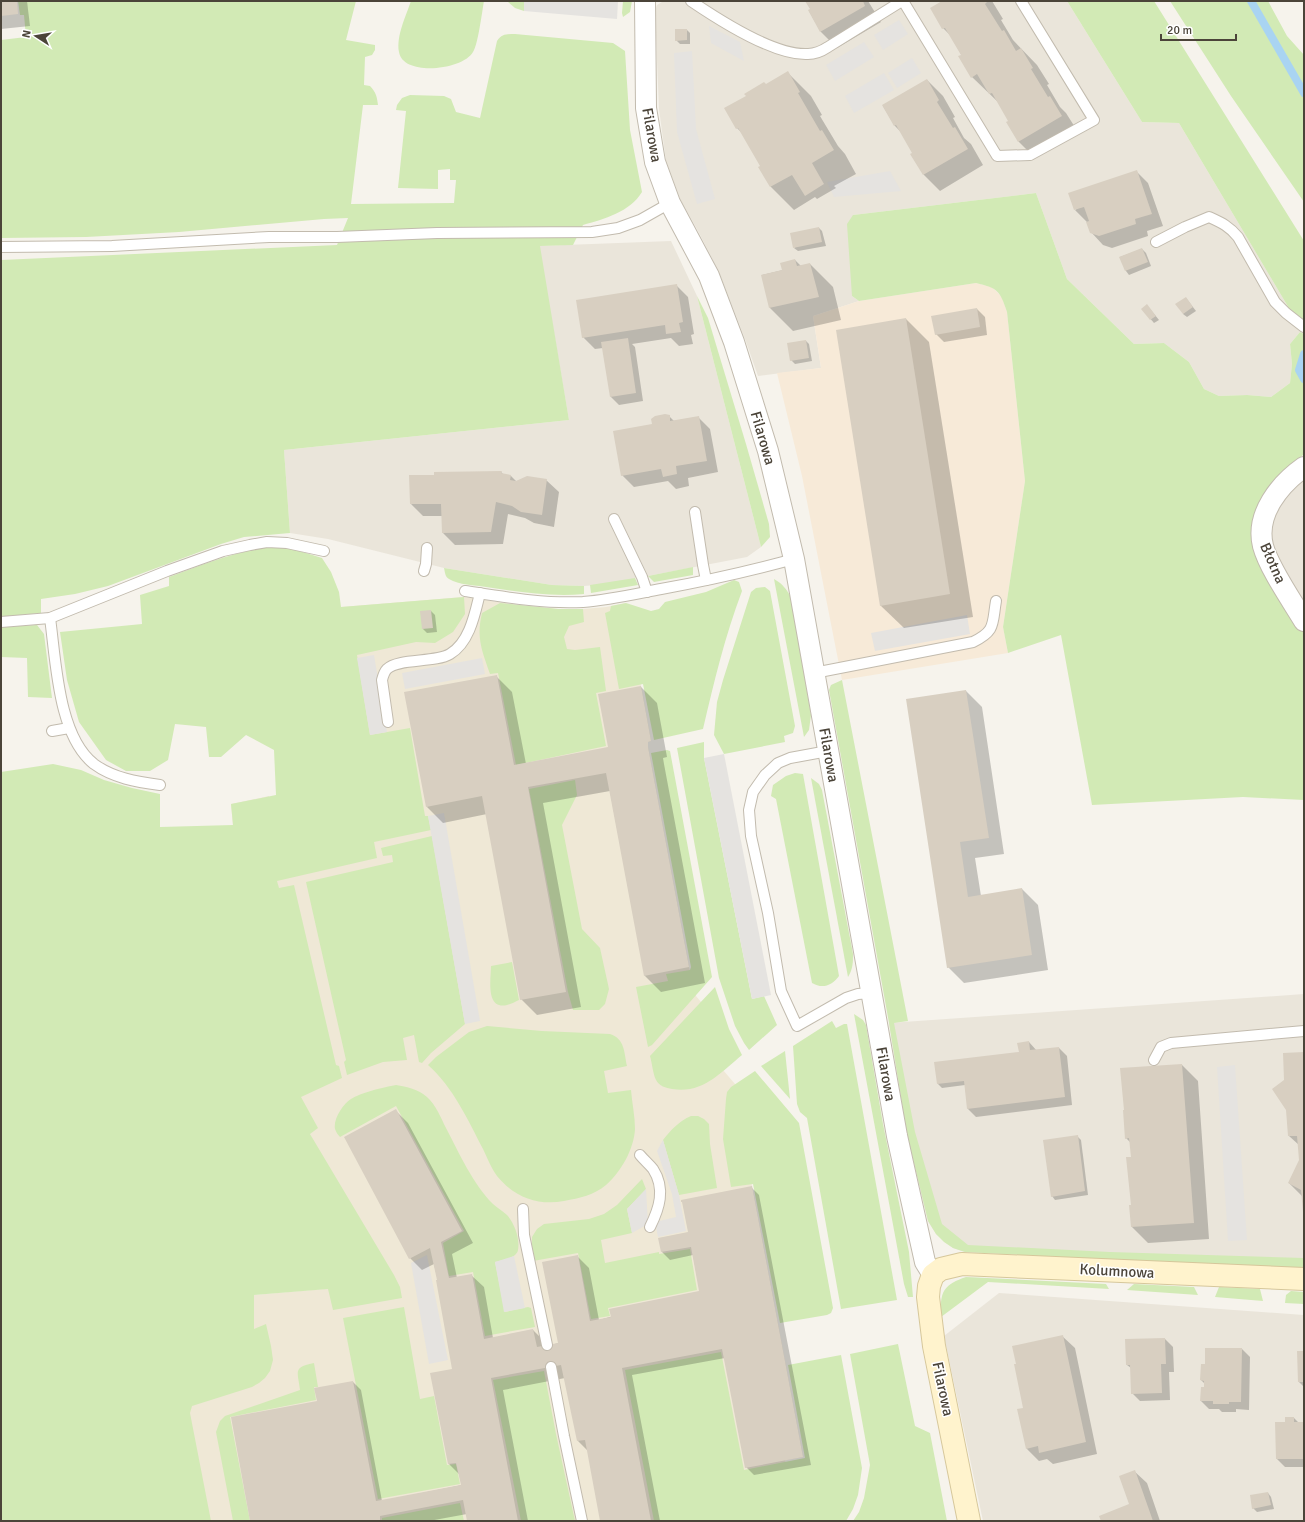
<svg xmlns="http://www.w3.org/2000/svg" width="1305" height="1522" font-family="Signika,sans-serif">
	<rect width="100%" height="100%" fill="#f6f3ec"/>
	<g fill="#eae5da">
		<path d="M673 1H1067L1142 122 1179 123 1290 310 1304 322 1300 332 1290 344 1292 364 1290 383 1271 397 1247 395 1219 396 1204 389 1189 362 1164 343 1134 344 1067 279 1036 193 853 215 852 296 859 301 813 316 821 368 758 376 745 339 719 272 698 231 680 199 666 161 659 109 655 11 657 5 662 2Z"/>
		<path d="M671 241 697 296 761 547 747 557 606 584 584 586 552 585 444 568 328 539 290 533 284 450 569 420 539 246Z"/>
		<path d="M1304 474V613L1268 537 1273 513Z"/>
		<path d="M1304 994V1268L1117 1260 965 1252 953 1248 936 1234 928 1221 907 1134 889 1023Z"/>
		<path d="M999 1293 1304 1315V1521H983L944 1336Z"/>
	</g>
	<path fill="#f7ead8" d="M976 283 992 287 1002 297 1007 312 1025 481 1003 627 1008 653 842 680 802 476 777 373 821 368 813 316 859 301Z"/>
	<path fill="#efe8d6" d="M464 597 518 605 558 609H583L606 607 626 603 651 741 648 742V747L689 967 696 996 701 1002 723 1070 735 1084 752 1186 803 1457 785 1460 798 1521H191L169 1383 254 1295 381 1284 310 1134 241 914 231 804 269 796 279 830 341 607Z"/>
	<g fill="#d2eab5">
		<path d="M18 1H356L346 40 375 45V50L372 55 365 57 364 85 370 86C376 92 377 97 378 105H363L351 204 454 203 456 180H450V169L438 170V189L398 188 406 111 396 110 397 105 402 98 410 95 444 96 451 99 456 112 480 118 497 41C502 34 506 34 515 34L613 43 625 51 630 130 642 192C630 212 604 219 583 225L573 245 540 246 569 420 284 450 290 533 244 537 221 544 108 586 75 594 41 599V613L1 617V260L337 245 348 218 324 219 179 232 86 237 1 238V40L26 37 24 15H20Z"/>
		<path d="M411 1H484C482 12 478 45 473 52 463 70 403 77 399 52 396 36 406 16 411 1Z"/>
		<path d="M507 1H524V11L515 8Z"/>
		<path d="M623 1H632L630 12 623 17 622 13Z"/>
		<path d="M1067 1H1154L1304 241V322L1290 310 1179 123 1142 122Z"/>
		<path d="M1170 1H1268L1287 36 1304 55V202L1231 96Z"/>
		<path d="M1036 193 1067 279 1134 344 1164 343 1189 362 1204 389 1219 396 1247 395 1271 397 1290 383 1292 364 1290 344 1300 332 1304 334V454L1279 477 1258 519 1304 630V800L1243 797 1092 805 1061 635 1008 653 1003 627 1025 481 1007 312C1000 290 997 288 976 283L859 301 852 296 847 224 853 215Z"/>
		<path d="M697 296 708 318 746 444 769 524 770 537 761 547Z"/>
		<path d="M266 547 290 548 322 558 331 572 339 592 341 607 464 597 465 614 453 632 435 643 416 642 357 655 370 735 410 728 425 816H428L431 830 374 842 377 858 277 881 279 888 294 885 336 1065 339 1066 342 1078 301 1097 318 1128 310 1134 394 1275 400 1287 402 1298 333 1310 328 1289 254 1295V1329L266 1324 271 1346 273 1360 270 1371 265 1378 259 1383 252 1387 192 1406 190 1413 211 1521H1V772L53 764 81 770 104 780 132 788 160 794V827L233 825 231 804 276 795 274 750 246 735 221 757H209L206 727 175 724 168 760 150 771H126L106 760 79 722 67 680 60 632 142 624 140 595 169 586V577C201 565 233 553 266 547Z"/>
		<path d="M693 567V575L654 582 648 576Z"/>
		<path d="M444 568 552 585 584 586V594C552 597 518 592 486 587 474 585 459 585 449 579 445 577 445 572 444 568Z"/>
		<path d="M635 578 638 585 591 593 590 585Z"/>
		<path d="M774 579C783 584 786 589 791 597L811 715 809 730 804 737Z"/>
		<path d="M734 580 739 582 742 591C725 636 714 682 703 729L654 740 643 684 619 689 605 613 610 611 611 606 626 603 651 611 659 609 665 602 706 592Z"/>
		<path d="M765 587 770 591 795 726 793 733 784 736 785 742 724 754 714 735 717 702 723 680 751 592 756 588Z"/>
		<path d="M500 603 558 609H583L584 622 569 626 564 637 567 649 575 650 600 647 606 691 596 693 606 746 516 765 498 673 490 674C482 651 476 638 482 613Z"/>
		<path d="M37 625 44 634 52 698 28 697 27 658 1 657V627Z"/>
		<path d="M842 680 908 1021 894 1023 915 1132 942 1224 968 1245 1110 1252 1304 1258V1268L1117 1260 965 1252 953 1248 944 1242 936 1234 928 1221 907 1134 889 1023 829 690 831 685Z"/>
		<path d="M704 742V758L752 999 764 996 777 1025 749 1050 744 1043 735 1026 719 978 677 748Z"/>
		<path d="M667 750 670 751 712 977 652 1045 648 1047 636 987 668 981 666 974 690 970 691 967 651 753Z"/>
		<path d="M795 773 803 774 839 976C832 986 822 989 812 983L776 799 771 796 773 785 786 776Z"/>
		<path d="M811 778 819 784 822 790 853 954C853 962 853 969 848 977Z"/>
		<path d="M575 780 577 795 562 825 582 929 600 948 609 989 605 1004 599 1010H573L568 992 529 789Z"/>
		<path d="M432 836 465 1024 431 1053 422 1063 419 1062 414 1035 403 1038 407 1060 383 1062 347 1075 344 1062 346 1060 306 882 393 862 392 855 383 856 381 848Z"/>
		<path d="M512 962 519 1000C515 1002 511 1004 507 1005 485 1010 491 978 491 966Z"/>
		<path d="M715 987 729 1029 742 1055C720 1073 703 1094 672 1089 666 1088 659 1086 656 1080 653 1074 652 1063 650 1056Z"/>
		<path d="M854 1014 863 1020 866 1025 883 1124 909 1252 913 1297H908L904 1284Z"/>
		<path d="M832 1021 836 1028 844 1024H847L897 1300 841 1309 807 1118 800 1112 797 1104 793 1046Z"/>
		<path d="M487 1026 542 1031 610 1034C625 1039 624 1052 627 1066L604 1071 608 1093 631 1090C632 1103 635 1116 635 1129 634 1149 621 1172 606 1185 594 1195 580 1198 564 1201 538 1206 514 1197 497 1176 491 1168 487 1157 483 1149 468 1120 453 1087 428 1065L436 1057 469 1032Z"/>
		<path d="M785 1051 790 1099 761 1066Z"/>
		<path d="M755 1071 799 1123 833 1308 831 1313 827 1315 780 1323 753 1184 731 1187 723 1139 726 1099 727 1092 731 1087Z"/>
		<path d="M396 1085C407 1087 418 1089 427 1097 436 1105 441 1118 446 1128 459 1153 473 1184 493 1204 497 1208 503 1211 507 1215 515 1224 520 1239 518 1250 517 1258 502 1260 495 1262L505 1312 528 1307 531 1308 535 1327 485 1336 473 1272 449 1276 443 1243 464 1231 396 1106 340 1137C338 1135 336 1132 335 1129 333 1119 343 1104 351 1099 360 1093 384 1087 396 1085Z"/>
		<path d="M691 1116H698L704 1119 709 1124 710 1144 717 1188 679 1195 663 1140C671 1130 679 1121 691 1116Z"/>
		<path d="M642 1179 646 1189 627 1209 632 1233 601 1240 605 1263 659 1252V1254L690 1249 697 1290 608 1308 610 1316 591 1319 578 1253 533 1261 532 1246V1237L537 1229 544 1224 589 1219 604 1214 617 1205Z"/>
		<path d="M966 1277 1106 1284 1109 1289 988 1282 941 1317C940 1293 942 1285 966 1277Z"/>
		<path d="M1134 1284 1194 1287 1198 1295 1127 1290Z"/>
		<path d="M1219 1287 1260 1289 1263 1301 1215 1297Z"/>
		<path d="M1291 1291 1304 1292V1304L1285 1303 1286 1295Z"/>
		<path d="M404 1307 420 1399 434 1396 447 1465 456 1464 460 1484 378 1499 343 1318Z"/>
		<path d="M898 1344 915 1426 930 1433 947 1521H853L859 1512 864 1498 870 1465 850 1354Z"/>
		<path d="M721 1352 744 1470 805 1458 788 1365 841 1355 862 1468 858 1495 853 1509 846 1521H654L625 1370Z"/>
		<path d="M314 1363 318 1387H314L316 1400 230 1417 250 1521H233L216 1432 220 1421 225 1416 300 1390C298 1372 292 1367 314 1363Z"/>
		<path d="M544 1371 556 1434 575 1521H521L493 1380Z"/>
		<path d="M460 1503 464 1521H382V1518Z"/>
	</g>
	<g fill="#e5e3e0">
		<path d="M524 1H618L617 19 524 11Z"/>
		<path d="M899 20 908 34 883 50 874 35Z"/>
		<path d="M709 26 740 42 744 61 711 43Z"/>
		<path d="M864 42 874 57 835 81 826 65Z"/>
		<path d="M692 51 696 129 715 199 697 204 677 132 674 53Z"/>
		<path d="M912 58 921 73 897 88 888 73Z"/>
		<path d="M884 73 894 90 854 113 845 96Z"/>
		<path d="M890 171 901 191 834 197 827 182Z"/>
		<path d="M967 615 970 634 875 651 871 633Z"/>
		<path d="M374 655 387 732 370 735 357 658Z"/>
		<path d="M482 658 485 674 405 689 402 673Z"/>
		<path d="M724 754 771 995 752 999 704 758Z"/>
		<path d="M444 813 480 1021 465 1024 428 816Z"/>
		<path d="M1235 1065 1247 1240 1228 1241 1217 1067Z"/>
		<path d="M663 1140 679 1195 686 1231 658 1237 655 1222 676 1217 672 1194 657 1151Z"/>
		<path d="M646 1189 648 1224 632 1233 627 1209Z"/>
		<path d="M427 1255 448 1360 429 1364 411 1263Z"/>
		<path d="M514 1256 525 1308 504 1312 495 1262Z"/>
	</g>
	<g fill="#0003">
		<path d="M1 1H27L30 26 1 29Z"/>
		<path d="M806 1H868L881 22 837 48 821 32 809 11 811 10Z"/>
		<path d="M944 1H992L1003 19 1001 20 1013 40 1037 65 1049 84 1047 85 1060 107 1066 113 1078 132 1035 158 1019 142 1008 123 1010 121 998 102 972 77 962 56 951 36 943 28Z"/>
		<path d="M686 29 690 33V44H680L676 40Z"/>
		<path d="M788 73 811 96 822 115 820 116 838 146 845 154 856 174 834 186 836 188 817 199 815 197 794 210 771 187 761 166 743 134 737 128 766 85Z"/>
		<path d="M927 80 943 96 955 117 953 118 964 138 971 144 983 165 940 191 924 175 913 153 901 132 895 126 883 106Z"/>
		<path d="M1136 171 1148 183 1163 226 1147 231 1148 236 1112 248 1103 245 1091 232 1087 222 1075 210Z"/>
		<path d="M819 228 822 231 826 246 798 251 794 248Z"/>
		<path d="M1142 249 1146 253 1151 266 1129 275 1126 271 1120 257Z"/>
		<path d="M795 260 801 266 810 264 833 287 841 320 793 331 770 308 762 275 783 270Z"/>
		<path d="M676 285 688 297 694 334 691 335 693 344 679 346 671 338 632 344 635 347 643 401 619 405 611 397 603 348 595 349 583 337Z"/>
		<path d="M1186 298 1196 311 1187 317 1183 314Z"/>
		<path d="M977 309 985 317 987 335 944 342 936 334Z"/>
		<path d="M1142 309H1150L1159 320 1154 323Z"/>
		<path d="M906 319 929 342 973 617 904 628 880 605Z"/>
		<path d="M806 341 809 344 812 361 795 364 791 360Z"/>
		<path d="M669 416 674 421 698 417 710 429 718 472 688 478 689 486 676 489 668 481 634 487 622 475 653 425Z"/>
		<path d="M501 472 504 475 511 476 516 481 546 480 559 492 554 527 534 523 525 518 508 514 503 544 455 545 443 533 442 516H423L411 504Z"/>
		<path d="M431 611 435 615 437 632 427 633 423 629 421 612Z"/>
		<path d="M496 676 512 692 526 764 609 748 641 687 657 703 667 757 663 758 664 764 705 983 661 992 645 976 610 791 543 803 581 1007 537 1015 521 999 487 814 443 823 427 807Z"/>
		<path d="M966 691 982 707 1004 854 975 858 981 896 1022 889 1038 905 1048 970 964 983 948 967Z"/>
		<path d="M1029 1042 1037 1051 1059 1048 1067 1056 1072 1105 976 1117 968 1109 965 1085 942 1088 938 1084 935 1063 1020 1053Z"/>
		<path d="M1304 1053V1214L1303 1197 1289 1183 1300 1160 1299 1145 1289 1136 1285 1081Z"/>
		<path d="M1182 1065 1198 1081 1209 1239 1148 1243 1132 1227 1130 1206H1132V1158L1131 1143 1126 1138Z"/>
		<path d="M396 1111 408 1123 473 1243 452 1254 457 1278 471 1275 484 1287 493 1338 533 1330 545 1342 546 1346 559 1343 577 1256 589 1268 599 1320 700 1292 693 1255 670 1260 662 1252 659 1239 689 1233 751 1187 759 1195 811 1465 754 1475 746 1467 725 1358 632 1375 660 1521H601L588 1451 578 1441 565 1378 503 1390 528 1521H468L467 1514 429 1521H251L318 1402 353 1382 361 1390 382 1501 462 1485 460 1475 449 1464 432 1374 454 1370 438 1281 434 1264 422 1270 410 1258Z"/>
		<path d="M1077 1136 1081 1140 1088 1195 1055 1200 1052 1196Z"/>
		<path d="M1062 1336 1075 1348 1097 1454 1053 1464 1047 1459 1039 1461 1027 1449 1024 1409Z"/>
		<path d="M1165 1339 1173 1347 1174 1372H1169L1170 1400 1140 1401 1132 1393 1131 1368 1127 1365Z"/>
		<path d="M1242 1349 1250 1357 1249 1410 1236 1409V1412H1222L1219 1409H1209L1201 1401 1205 1384 1201 1380 1206 1366Z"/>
		<path d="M1304 1352V1387L1299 1382Z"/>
		<path d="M1294 1418 1299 1423 1304 1424V1467H1285L1277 1459 1286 1423Z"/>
		<path d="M1134 1471 1147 1483 1160 1521H1102L1130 1505Z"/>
		<path d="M1268 1493 1271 1497 1274 1509 1257 1512 1253 1508Z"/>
	</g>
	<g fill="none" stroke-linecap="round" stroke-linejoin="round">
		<g stroke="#a9d4f2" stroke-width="8">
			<path d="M1251 1 1304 93"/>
			<path d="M1304 354 1299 370 1304 379"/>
		</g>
	</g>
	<g fill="#d8cfc1">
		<path d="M1 1H17L18 14 1 16Z"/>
		<path d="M805 1H863L865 6 820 32 808 10 810 9Z"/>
		<path d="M942 1H986L987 2 985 4 1002 31 1004 30 1016 51 1021 48 1033 68 1031 69 1048 97 1050 96 1062 116 1018 142 1006 122 1008 121 992 93 989 94 977 74 971 78 958 56 961 55 945 28 942 29 930 8Z"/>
		<path d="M675 29H687V40L675 41Z"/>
		<path d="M788 71 800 92 798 93 820 131 822 130 834 150 812 163 824 184 805 196 792 175 770 187 758 167 760 166 738 128 736 129 724 108 746 96 744 94 764 82 766 84Z"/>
		<path d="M927 79 939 100 937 102 953 128 955 127 968 149 923 175 910 154 912 153 896 125 894 126 882 105Z"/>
		<path d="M1137 170 1152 214 1135 219 1136 224 1099 236 1090 233 1086 222 1089 221 1084 207 1074 210 1068 193Z"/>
		<path d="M819 227 822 242 793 248 790 233Z"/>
		<path d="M1142 248 1148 262 1125 271 1119 257Z"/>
		<path d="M795 259 797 266 810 263 819 297 769 308 761 275 782 270 780 263Z"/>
		<path d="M677 284 683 322 679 323 681 332 666 334 665 325 582 338 576 300Z"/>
		<path d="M1186 297 1193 307 1183 314 1175 304Z"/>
		<path d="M1147 304 1156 316 1150 320 1141 309Z"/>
		<path d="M977 308 980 327 935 335 931 316Z"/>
		<path d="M906 318 950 594 880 606 836 330Z"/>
		<path d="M628 338 636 393 610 397 601 342Z"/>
		<path d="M806 340 809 358 790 361 787 343Z"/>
		<path d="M665 414 670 415V421L699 416 707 461 676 466 677 474 663 477 661 469 621 476 613 431 652 424 651 419 655 416Z"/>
		<path d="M502 471 501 473 511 475 510 480 516 481 527 476 547 479 542 515 521 512 512 506 496 502 491 532 442 533 441 504H410L409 475H434V472Z"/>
		<path d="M431 610 433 628 422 629 420 611Z"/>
		<path d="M497 675 514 765 608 747 598 694 641 686 651 741 648 742V747L689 967 644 976 606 773 528 787 566 992 520 1000 482 796 426 807 404 692Z"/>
		<path d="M966 690 989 838 960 842 968 897 1022 888 1032 955 947 968 906 699Z"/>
		<path d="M1029 1041 1030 1050 1059 1047 1065 1097 967 1109 964 1081 937 1084 934 1062 1019 1052 1017 1043Z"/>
		<path d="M1304 1052V1212H1303L1301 1190 1288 1183 1299 1160 1297 1136H1288L1286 1110 1272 1089 1284 1080 1283 1053Z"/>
		<path d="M1182 1064 1194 1223 1131 1227 1129 1205H1131L1126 1157H1131L1129 1138 1125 1139 1123 1110H1124L1120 1068Z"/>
		<path d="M396 1109 462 1231 441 1242 449 1278 472 1274 484 1339 533 1329 537 1347 558 1343 542 1262 578 1255 590 1321 611 1317 609 1309 699 1291 691 1247 661 1252 658 1238 688 1232 682 1202H681V1200L752 1186 803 1457 745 1468 722 1349 622 1368 651 1521H600L585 1440 577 1441 561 1365 491 1378 518 1521H467L463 1500 380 1516V1521H250L231 1417 317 1401 314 1388 353 1381 376 1501 461 1485 456 1463 448 1464 430 1373 452 1369 436 1280H437L430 1248 409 1259 344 1137Z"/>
		<path d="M1078 1135 1085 1191 1051 1197 1043 1140Z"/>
		<path d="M1063 1335 1086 1442 1039 1453 1038 1446 1026 1449 1017 1409 1023 1408 1014 1364H1016L1012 1346Z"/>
		<path d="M1165 1338 1166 1364H1161L1162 1393 1131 1394 1130 1365H1126L1125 1339Z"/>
		<path d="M1205 1348H1242L1241 1402H1229V1404H1213V1401H1200L1201 1387H1204V1381L1200 1380 1201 1364H1205Z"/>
		<path d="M1297 1351H1304V1382H1298Z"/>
		<path d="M1285 1417H1294V1422H1304V1459H1276L1275 1422H1285Z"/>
		<path d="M1135 1470 1153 1521H1101L1099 1516 1129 1504 1119 1476Z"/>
		<path d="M1268 1492 1271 1505 1252 1509 1250 1495Z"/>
	</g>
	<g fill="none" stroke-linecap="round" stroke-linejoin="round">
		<defs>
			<g id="lane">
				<path d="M691 1C719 20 775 56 808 54 816 54 822 51 828 47L902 1"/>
				<path d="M903 1 997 156 1030 155 1094 120 1021 1"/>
				<path d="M1156 242 1185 227 1209 217C1222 223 1229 226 1238 237L1275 302 1286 313 1304 327"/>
				<path d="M1 247 112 246 269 237H337L437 233 592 232 618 228 640 220 670 203"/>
				<path d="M695 512 703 565 706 580"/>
				<path d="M614 519 642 577 647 592"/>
				<path d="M424 571 426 564 427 548"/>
				<path d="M465 591C504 597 543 604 583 602 609 600 635 594 661 589 705 581 750 571 794 559"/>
				<path d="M50 618C56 661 58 736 94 764 113 778 137 782 160 785"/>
				<path d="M1 622 50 618 167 571 223 551 250 545 267 542 287 543 324 551"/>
				<path d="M814 673 973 642C996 631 992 624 996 601"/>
				<path d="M388 722 382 680C383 676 384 672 387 669 398 658 435 663 450 654 470 642 475 613 480 593"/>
				<path d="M52 731 69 728"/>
				<path d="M828 751 790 758 778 763 765 775 753 792 749 810 751 836 768 913 781 991 797 1026 846 998 858 994 872 993"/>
				<path d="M1154 1060 1161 1047 1171 1043 1304 1031"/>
				<path d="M640 1155C644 1160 649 1164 653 1169 666 1189 659 1209 650 1227"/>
				<path d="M523 1209 524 1235 547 1345"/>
				<path d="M551 1367 564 1436 582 1521"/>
			</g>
			<g id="street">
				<path d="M645 1 646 108 655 162 670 203 709 276 734 342 768 451 794 559 897 1136 925 1262 933 1275"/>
				<path d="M1304 467C1280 484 1255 514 1263 546 1269 568 1292 601 1304 621"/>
			</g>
			<path id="secondary" d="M969 1521 934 1346 928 1297 929 1286 933 1275 941 1269 962 1264 1304 1279"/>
		</defs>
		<use href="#lane" stroke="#c2bbae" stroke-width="12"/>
		<use href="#street" stroke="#c2bbae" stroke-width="22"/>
		<use href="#secondary" stroke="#d6c79b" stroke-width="24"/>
		<use href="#lane" stroke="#fff" stroke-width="10"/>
		<use href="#street" stroke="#fff" stroke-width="20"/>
		<use href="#secondary" stroke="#fff3cd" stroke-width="22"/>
	</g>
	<g text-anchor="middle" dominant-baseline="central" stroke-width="3" stroke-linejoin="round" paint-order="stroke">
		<g font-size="15" fill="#4b4439" stroke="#fff">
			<text transform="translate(652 135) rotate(80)">Filarowa</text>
			<text transform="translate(763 438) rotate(74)">Filarowa</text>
			<text transform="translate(1273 563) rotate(66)">Błotna</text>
			<text transform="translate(829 755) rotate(80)">Filarowa</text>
			<text transform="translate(886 1074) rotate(80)">Filarowa</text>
			<text transform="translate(1117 1271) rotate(3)">Kolumnowa</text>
			<text transform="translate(943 1389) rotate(78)">Filarowa</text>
		</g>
	</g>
	<rect width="1305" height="1522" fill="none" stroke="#4b4439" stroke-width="4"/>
	<g transform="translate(36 36) rotate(282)" stroke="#ffffff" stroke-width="3" paint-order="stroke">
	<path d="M0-3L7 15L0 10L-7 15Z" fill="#4b4439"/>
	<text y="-6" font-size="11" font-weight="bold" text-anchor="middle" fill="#4b4439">N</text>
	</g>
	<path d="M1161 34v6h75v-6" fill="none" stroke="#4b4439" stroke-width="2"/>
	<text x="1167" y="34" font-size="12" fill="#4b4439" stroke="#ffffff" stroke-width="3" paint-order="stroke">20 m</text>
</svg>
